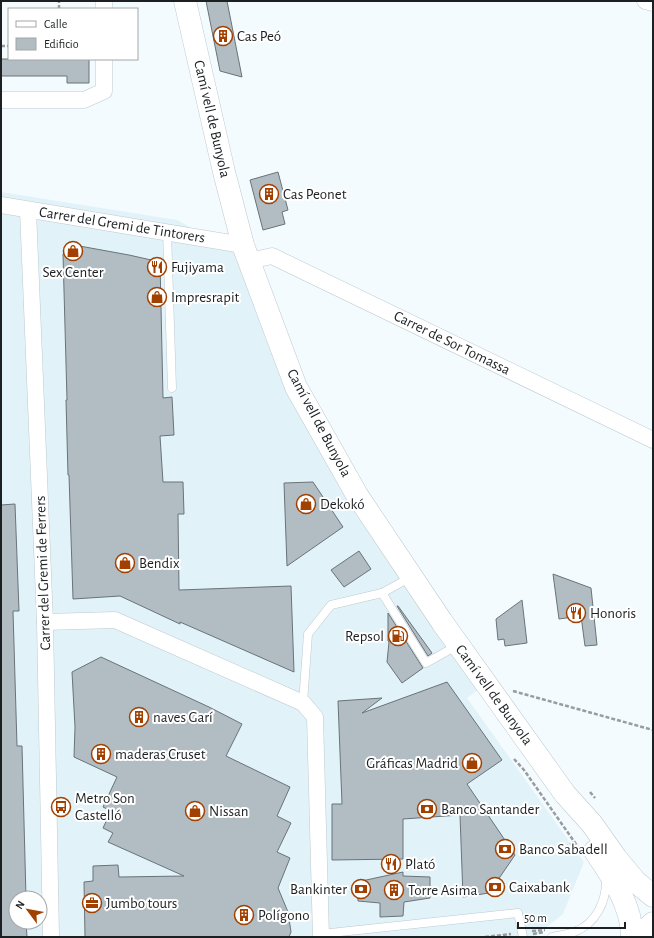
<svg xmlns="http://www.w3.org/2000/svg" width="654" height="938" font-family="'Alegreya Sans',sans-serif">
	<rect width="100%" height="100%" fill="#f3fbfe"/>
	<path fill="#e1f2f9" fill-rule="evenodd" d="M1 192 177 220 239 254 296 387 486 684 467 698 584 862 563 914 534 937H1ZM16 898H40V922H16Z"/>
	<g fill="#b1bdc2" stroke="#697479">
		<path d="M206 1H227L242 77 220 71Z"/>
		<path d="M1 59H89V83H67V76H1Z"/>
		<path d="M278 172 288 210 282 212 285 224 263 230 250 180Z"/>
		<path d="M74 245 129 255 160 262 163 398 172 397 174 435 160 436 163 482H183L184 514H178L179 590 291 586 294 672 180 622V624L120 596 73 599 69 475H68L66 400H67L63 254Z"/>
		<path d="M313 482 343 527 287 566 284 483Z"/>
		<path d="M15 504 19 611H13L17 746H22L26 898H16V922H26L27 937H1V505Z"/>
		<path d="M359 551 371 569 344 587 331 570Z"/>
		<path d="M553 574 591 588 597 645 585 646 581 616 559 619Z"/>
		<path d="M522 600 527 643 505 646 504 639 498 640 496 619Z"/>
		<path d="M397 606H398L432 653 428 656Z"/>
		<path d="M388 613 423 668 402 683 387 662 389 642 388 641Z"/>
		<path d="M101 657 209 707 242 724 226 756 290 787 277 816 291 823 277 852 290 858 278 888 288 912 291 932 289 937H85L84 882 93 881V866L118 865 119 877 184 876 108 842 113 833 103 828 111 811 103 807 117 777 74 757 75 727 72 672Z"/>
		<path d="M447 682 502 760 467 784 515 855 489 893 463 897 460 815 403 819V859L332 860V804H342L338 701 382 698 362 713Z"/>
		<path d="M403 872V876L430 877V898L404 902 403 916 380 917V903L358 901 357 882Z"/>
	</g>
	<g fill="none" stroke-linecap="round" stroke-linejoin="round">
		<defs>
			<g id="lane">
				<path d="M167 232 172 388"/>
				<path d="M411 577 382 593 426 663 458 645"/>
				<path d="M303 703 308 634 331 605 382 593"/>
				<path d="M321 934 518 913 523 937"/>
				<path d="M552 937C559 935 567 935 574 932 596 924 607 901 606 878"/>
			</g>
			<g id="street">
				<path d="M104 1V9"/>
				<path d="M645 1 653 3"/>
				<path d="M1 100H84L104 91V59"/>
				<path d="M1 205 243 245"/>
				<path d="M28 210 45 622 51 937"/>
				<path d="M249 261 272 256 653 440"/>
				<path d="M45 622 115 620 303 703 315 717 321 937"/>
			</g>
			<g id="secondary">
				<path d="M185 1 224 172 243 245 296 387 357 495 442 622 565 794 592 824 616 858 636 882 653 896"/>
				<path d="M595 851C612 876 632 906 632 937"/>
				<path d="M638 937 653 923"/>
			</g>
		</defs>
		<use href="#lane" stroke="#becacf" stroke-width="9"/>
		<use href="#street" stroke="#becacf" stroke-width="17"/>
		<use href="#secondary" stroke="#becacf" stroke-width="23"/>
		<g stroke="#969c9f" stroke-width="2.5" stroke-dasharray="4 2" stroke-linecap="butt">
			<path d="M59 9V1"/>
			<path d="M1 46H9"/>
			<path d="M513 691 653 730"/>
			<path d="M514 759 524 770 578 847"/>
			<path d="M590 792 595 798"/>
			<path d="M560 851 574 842"/>
			<path d="M532 931 545 930"/>
			<path d="M533 934 544 932"/>
			<path d="M485 937 511 934"/>
		</g>
		<use href="#lane" stroke="#fff" stroke-width="8"/>
		<use href="#street" stroke="#fff" stroke-width="16"/>
		<use href="#secondary" stroke="#fff" stroke-width="22"/>
	</g>
	<defs>
		<symbol id="building-ring" viewBox="-11 -11 22 22"><circle r="9.5" fill="#fff" stroke="#a24000" stroke-width="1.5"/><path d="M-4-6H4V6H1V3H-1V6H-4ZM-2.5-4.3h1.7v1.8h-1.7ZM.8-4.3h1.7v1.8H.8ZM-2.5-1h1.7V.8h-1.7ZM.8-1h1.7V.8H.8Z" fill="#a24000"/></symbol>
		<symbol id="shop-ring" viewBox="-11 -11 22 22"><circle r="9.5" fill="#fff" stroke="#a24000" stroke-width="1.5"/><path d="M-5-2.5h2.3a2.7 3.5 0 0 1 5.4 0H5L5.5 6h-11ZM-1.5-2.5h3a1.5 2.3 0 0 0-3 0Z" fill="#a24000"/></symbol>
		<symbol id="restaurant-ring" viewBox="-11 -11 22 22"><circle r="9.5" fill="#fff" stroke="#a24000" stroke-width="1.5"/><path d="M-5-6h1v4h1v-4h1v4h1v-4h1v5L-1.5 .5V6h-2V.5L-5-1ZM5-6V6H3V1.5H1.5Q1.5-4 5-6Z" fill="#a24000"/></symbol>
		<symbol id="fuel-ring" viewBox="-11 -11 22 22"><circle r="9.5" fill="#fff" stroke="#a24000" stroke-width="1.5"/><path d="M-5.5-6h7V0h2V4h1.3V-2.5L3-4.5l.8-.8L6-3V5H2.5V1h-1V6h-7ZM-4.2-4.7v3.2H.2V-4.7Z" fill="#a24000"/></symbol>
		<symbol id="bus-ring" viewBox="-11 -11 22 22"><circle r="9.5" fill="#fff" stroke="#a24000" stroke-width="1.5"/><path d="M-5-6H5V4H4V6H2V4H-2V6H-4V4H-5ZM-3.5-4V0h7V-4ZM-3.5 1.2v1.5H-2V1.2ZM2 1.2v1.5H3.5V1.2Z" fill="#a24000"/></symbol>
		<symbol id="bank-ring" viewBox="-11 -11 22 22"><circle r="9.5" fill="#fff" stroke="#a24000" stroke-width="1.5"/><path d="M-6-4H6V4H-6ZM0-2.3a2.3 2.3 0 1 0 0 4.6a2.3 2.3 0 1 0 0-4.6Z" fill="#a24000"/></symbol>
		<symbol id="office-ring" viewBox="-11 -11 22 22"><circle r="9.5" fill="#fff" stroke="#a24000" stroke-width="1.5"/><path d="M-6-3h4V-5.5h4V-3h4V5H-6ZM-1-4.5V-3h2v-1.5ZM-6 0V1H6V0Z" fill="#a24000"/></symbol>
	</defs>
	<g fill-rule="evenodd">
		<use href="#building-ring" x="212" y="25" width="22" height="22"/>
		<use href="#building-ring" x="258" y="183" width="22" height="22"/>
		<use href="#shop-ring" x="62" y="240" width="22" height="22"/>
		<use href="#restaurant-ring" x="146" y="256" width="22" height="22"/>
		<use href="#shop-ring" x="146" y="286" width="22" height="22"/>
		<use href="#shop-ring" x="295" y="493" width="22" height="22"/>
		<use href="#shop-ring" x="114" y="552" width="22" height="22"/>
		<use href="#restaurant-ring" x="565" y="602" width="22" height="22"/>
		<use href="#fuel-ring" x="387" y="625" width="22" height="22"/>
		<use href="#building-ring" x="128" y="706" width="22" height="22"/>
		<use href="#building-ring" x="90" y="743" width="22" height="22"/>
		<use href="#shop-ring" x="461" y="752" width="22" height="22"/>
		<use href="#bus-ring" x="50" y="796" width="22" height="22"/>
		<use href="#bank-ring" x="416" y="798" width="22" height="22"/>
		<use href="#shop-ring" x="184" y="800" width="22" height="22"/>
		<use href="#bank-ring" x="494" y="838" width="22" height="22"/>
		<use href="#restaurant-ring" x="380" y="853" width="22" height="22"/>
		<use href="#bank-ring" x="484" y="876" width="22" height="22"/>
		<use href="#bank-ring" x="350" y="878" width="22" height="22"/>
		<use href="#building-ring" x="383" y="879" width="22" height="22"/>
		<use href="#office-ring" x="81" y="892" width="22" height="22"/>
		<use href="#building-ring" x="233" y="904" width="22" height="22"/>
	</g>
	<g text-anchor="middle" dominant-baseline="central" stroke-width="4" stroke-linejoin="round" paint-order="stroke">
		<g font-size="15" fill="#1c2022" stroke="#fff" text-anchor="start">
			<text x="237" y="36">Cas Peó</text>
			<text x="283" y="194">Cas Peonet</text>
			<text x="171" y="267">Fujiyama</text>
			<text x="73" y="272" text-anchor="middle">Sex Center</text>
			<text x="171" y="297">Impresrapit</text>
			<text x="320" y="504">Dekokó</text>
			<text x="139" y="563">Bendix</text>
			<text x="590" y="613">Honoris</text>
			<text x="384" y="636" text-anchor="end">Repsol</text>
			<text x="153" y="717">naves Garí</text>
			<text x="115" y="754">maderas Cruset</text>
			<text x="458" y="763" text-anchor="end">Gráficas Madrid</text>
			<text x="75" y="798">Metro Son<tspan x="75" dy="17">Castelló</tspan></text>
			<text x="441" y="809">Banco Santander</text>
			<text x="209" y="811">Nissan</text>
			<text x="519" y="849">Banco Sabadell</text>
			<text x="405" y="864">Plató</text>
			<text x="509" y="887">Caixabank</text>
			<text x="347" y="889" text-anchor="end">Bankinter</text>
			<text x="408" y="890">Torre Asima</text>
			<text x="106" y="903">Jumbo tours</text>
			<text x="258" y="915">Polígono</text>
		</g>
		<g font-size="15" fill="#1c2022" stroke="#fff">
			<text transform="translate(212 119) rotate(77)">Camí vell de Bunyola</text>
			<text transform="translate(122 225) rotate(9)">Carrer del Gremi de Tintorers</text>
			<text transform="translate(452 343) rotate(26)">Carrer de Sor Tomassa</text>
			<text transform="translate(319 423) rotate(62)">Camí vell de Bunyola</text>
			<text transform="translate(43 573) rotate(-92)">Carrer del Gremi de Ferrers</text>
			<text transform="translate(494 695) rotate(54)">Camí vell de Bunyola</text>
		</g>
	</g>
	<rect width="654" height="938" fill="none" stroke="#1c2022" stroke-width="4"/>
	<rect x="8" y="8" width="130" height="52" fill="#ffffff" stroke="#a4a6a7"/>
	<rect x="16" y="21" width="20" height="6" fill="#ffffff" stroke="#a4a6a7"/>
	<text x="44" y="28" font-size="12" fill="#1c2022">Calle</text>
	<rect x="16" y="38" width="20" height="12" fill="#b1bdc2" stroke="#a4a6a7"/>
	<text x="44" y="48" font-size="12" fill="#1c2022">Edificio</text>
	<g transform="translate(28 910) rotate(302)"><circle r="19" fill="#ffffff" stroke="#a4a6a7"/>
	<path d="M0-3L7 15L0 10L-7 15Z" fill="#a24000"/>
	<text y="-6" font-size="11" font-weight="bold" text-anchor="middle" fill="#1c2022">N</text>
	</g>
	<path d="M518 922v6h107v-6" fill="none" stroke="#1c2022" stroke-width="2"/>
	<text x="524" y="922" font-size="12" fill="#1c2022" stroke="#ffffff" stroke-width="3" paint-order="stroke">50 m</text>
</svg>
